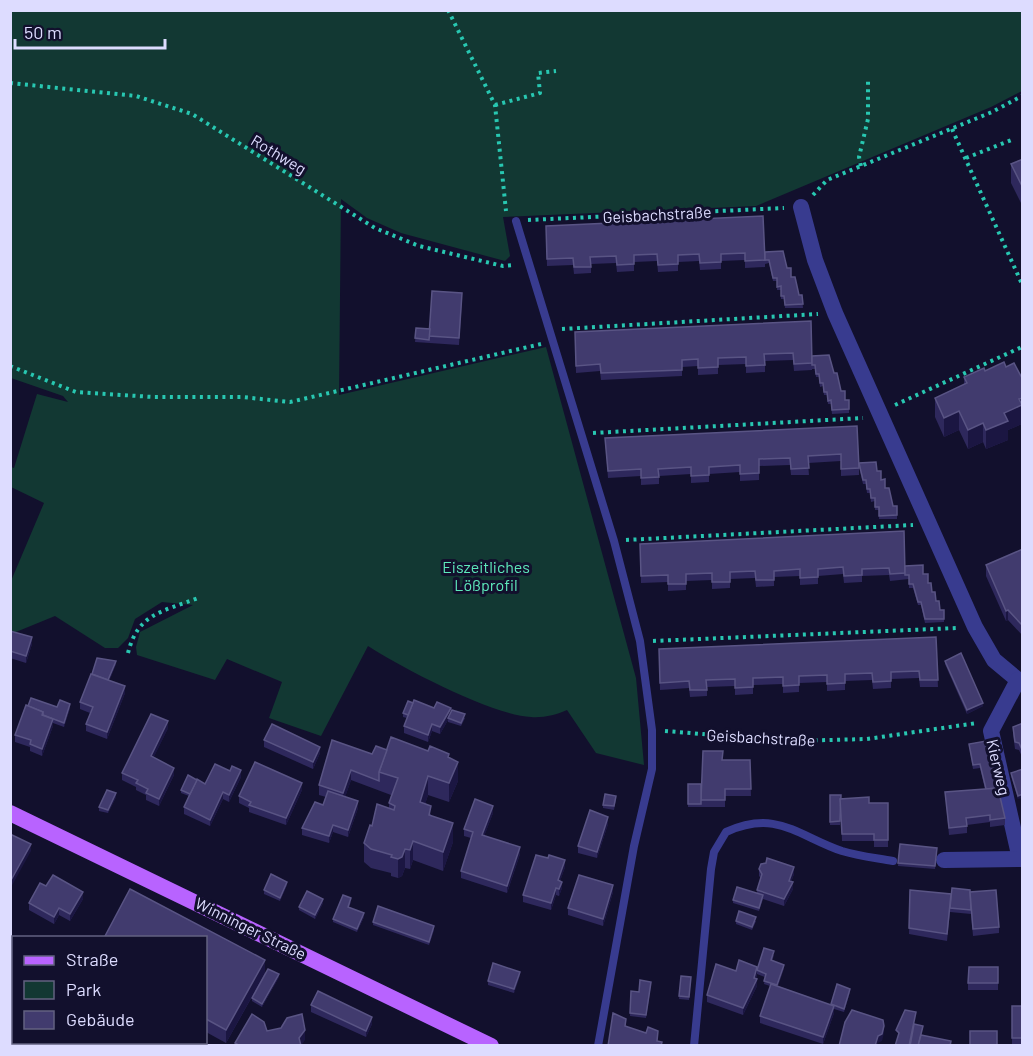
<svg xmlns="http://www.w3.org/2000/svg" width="1033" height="1056" font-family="Barlow,sans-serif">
	<rect width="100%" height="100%" fill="#12102d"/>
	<path fill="#123833" d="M11 11H1022V91L991 107 756 206 503 217 510 256 505 261 401 233 367 218 341 199 339 395 546 347 636 678 644 765 596 753 567 710C556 715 543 718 531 717 494 716 400 667 368 646L321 736 269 718 282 682 227 659 215 680 137 655 136 647 140 632 193 605 162 602 135 619 128 638 118 648H105L55 616 11 634V581L44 503 11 487V467L14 468 37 394 68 402 63 396 11 378Z"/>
	<path fill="#092a53" d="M10 970 14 972V1042H108L111 1045H11Z"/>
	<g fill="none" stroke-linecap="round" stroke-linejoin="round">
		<g stroke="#28c7b1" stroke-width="4" stroke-dasharray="3 4.5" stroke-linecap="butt">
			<path d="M448 10 495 105 506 211"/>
			<path d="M10 83 136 96 192 114 375 228 419 246 503 266 515 265"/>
			<path d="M495 105 540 93 538 73 556 71"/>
			<path d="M952 129 1022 284"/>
			<path d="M966 158 1014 139"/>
			<path d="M861 166 859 157 868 119V78"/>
			<path d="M813 195 827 180 992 112 1022 96"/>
			<path d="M528 220 784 208"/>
			<path d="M562 329 818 314"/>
			<path d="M10 366 76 392 153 397H242L290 402 541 344"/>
			<path d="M895 405 1022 347"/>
			<path d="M593 433 863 418"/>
			<path d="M626 540 913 525"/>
			<path d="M653 641 957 628"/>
			<path d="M128 653C138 613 162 612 198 598"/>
			<path d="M665 731 789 741 867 739 977 723"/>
			<path d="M85 1042 89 1046"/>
			<path d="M77 1046 80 1042"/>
		</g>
		<g stroke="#383b8f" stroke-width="8">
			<path d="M516 221 614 541 640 641 652 730V769L634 846 598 1046"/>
			<path d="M694 1046 711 869 714 852 726 832C777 809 798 836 842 851 858 856 877 858 893 861"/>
		</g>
		<g stroke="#383b8f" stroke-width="16">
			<path d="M801 207 815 260 835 313 975 627 994 660 1018 680 1022 681"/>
			<path d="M1018 680 991 731 1020 859"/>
			<path d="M944 860 1022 859"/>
		</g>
		<path stroke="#b863ff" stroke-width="16" d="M10 813 491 1046"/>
	</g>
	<g fill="#2e285c">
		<path d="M1023 159V207L1011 183V164Z"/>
		<path d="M546 226 765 252 787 268 799 295H802L803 308H785L784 299H781V290H777V281H773L769 263 765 264V267L745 268V260L721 261V269L700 270 699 261 678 262V271L658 272 657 261 634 262V271L617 272 616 263 591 264V273L574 274 573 265 547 266Z"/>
		<path d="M462 300 459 345 415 342 416 328 430 329Z"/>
		<path d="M811 321 812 356 834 373 845 400H849V413L832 414 831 404H828L827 395H824L823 386 820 387 819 377H816L815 369H812V370L794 371 793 360 765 361V372L746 373V364L718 365V374L698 375V366L682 367V376L601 380 600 371 576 373 575 332Z"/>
		<path d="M964 377 1022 417V424L1008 430V440L986 449 983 442 968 449 959 430 944 437 935 417V398L964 385Z"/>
		<path d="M857 426 859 463 877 471 893 506H897V519H879V510H875V501L871 502 870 493H867L866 484H863L859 467V475L841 476V461L808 463 809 475H791L790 465 759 466V480L740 481V472L709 474V482L691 483V474L659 476V484L641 485V476L608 478 605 438Z"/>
		<path d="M640 544 905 566 923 574 940 610H944V622L925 623 921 605H918L913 588H909V579L890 581 889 575 862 576V582L844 583 843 574 818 576V584L800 585V576L774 577V586L756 587 755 578 730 579V588L712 589V580L686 581V590L668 591V582L641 583Z"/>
		<path d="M1023 549V636L1008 620 1006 621 986 576V565Z"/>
		<path d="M10 631 32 644 26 663 10 658Z"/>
		<path d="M936 637 938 687H920L919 678 891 679V688L873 689 872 680 845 681V690L827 691V682L799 683V692L783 693V684L753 685V694L735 695V686L707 687V696L690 697 689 688 660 690 659 649Z"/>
		<path d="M945 661 983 706 967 714 945 664Z"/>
		<path d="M116 664 109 681 125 693 107 739 86 731V724L90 713 80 709V702L92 674Z"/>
		<path d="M413 703 451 712 465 718 461 726 448 722V720L440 734 432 731 428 742 404 733V726L407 718 403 717V713Z"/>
		<path d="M57 707 70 708 64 727 53 723V726L42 756 30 751V747L15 742V735Z"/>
		<path d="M1023 723V759L1019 750 1015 749 1013 734V727Z"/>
		<path d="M168 728 153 758 174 775 159 806 146 800V795L136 790V787L122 780V773Z"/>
		<path d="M264 740 320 753 313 769 264 747Z"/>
		<path d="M986 741 1005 818V825L990 827V822L967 825V833L949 835 945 792 985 789 980 768 973 769 969 744Z"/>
		<path d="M387 750 428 751 449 758 458 781 449 802 428 795 425 804 431 815 453 842 443 871 413 860 410 869 405 868 402 876 398 878 391 876V873L371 868 364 862V843L372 826 389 808V803L391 795 351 780 345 797 358 808 348 837 333 832 329 843 302 835V828L323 805 326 797 319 795V785L372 754Z"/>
		<path d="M703 751 722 760H750L751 796H725V807H688V784L701 804Z"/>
		<path d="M1023 769 1018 799 1011 776V773Z"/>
		<path d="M241 777 229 802 223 799 210 826 184 814V807L189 796 181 793V790L205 784Z"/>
		<path d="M302 790 286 825 249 812V808L239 803V796Z"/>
		<path d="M830 795 841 799 869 803H888V847H874V841H842L841 812 840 825H830Z"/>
		<path d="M116 797 108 813 99 811V807Z"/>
		<path d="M616 799 614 810 603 808V805Z"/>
		<path d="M493 813 484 836 520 854 507 893 461 878V871L471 838 464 836V829Z"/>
		<path d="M608 824 597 858 578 853V846Z"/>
		<path d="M900 844 937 848 935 869 898 866Z"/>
		<path d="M565 867 560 881 562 888 559 896 556 895 551 910 523 902V895Z"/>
		<path d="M759 869 794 874 791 882 793 889 784 906 763 899 759 911 733 903V900L757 893V890L761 878 759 876Z"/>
		<path d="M287 885 280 901 264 894V890Z"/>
		<path d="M46 886 83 899 70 921 59 915 54 924 29 910V903Z"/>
		<path d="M910 890 951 894 970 892 999 927V933L973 936 971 914 950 912 947 941 909 934Z"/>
		<path d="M613 892 603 926 568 915V908Z"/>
		<path d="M351 902 349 907 364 917 357 932 333 922V919Z"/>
		<path d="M323 903 315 919 299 910V907Z"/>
		<path d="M736 921H756L752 930 736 924Z"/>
		<path d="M373 922 434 930 429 945 373 925Z"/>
		<path d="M206 938 265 973 279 977 262 1007 252 1001V998L253 995 226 1043 206 1032Z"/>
		<path d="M774 955 772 961 784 968 778 986 831 1005 850 992 844 1012 834 1009V1013L823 1044 760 1023V1016L770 986 764 984 765 977 757 974 756 979 757 986 743 1015 707 1002V995L736 971 757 967Z"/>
		<path d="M998 967V990H968V983Z"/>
		<path d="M520 975 514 993 488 985V981Z"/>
		<path d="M681 976 691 977 689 1000 679 999Z"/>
		<path d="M651 985 646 1018 630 1016 631 991 639 992Z"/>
		<path d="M311 1005 372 1024 366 1037 311 1012Z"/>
		<rect x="1012" y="1006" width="11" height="39"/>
	</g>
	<g fill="#1b1642">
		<path d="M1023 398 1022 424 1008 430V440L986 449V430L1004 413 1019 399Z"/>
		<path d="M959 411V430L944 437V418Z"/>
		<path d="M983 423V442L968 449V430Z"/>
		<path d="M1008 610V620L1006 621V611Z"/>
		<path d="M32 637V644L26 663V656Z"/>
		<path d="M116 661V664L107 687V683Z"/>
		<path d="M125 686V693L107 739V732Z"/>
		<path d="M983 703V706L967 714V710Z"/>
		<path d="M70 704V708L64 727V723Z"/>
		<path d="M451 708V714L448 718V720L440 734V727Z"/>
		<path d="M53 719V726L42 756V749Z"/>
		<path d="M168 721V728L151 763V756Z"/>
		<path d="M432 724V731L428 742V735Z"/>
		<path d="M320 747V753L313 769V762Z"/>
		<path d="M458 762V781L449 802V783Z"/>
		<path d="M174 768V775L159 806V799Z"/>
		<path d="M241 770V777L229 802V795Z"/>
		<path d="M351 770V780L343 803V793Z"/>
		<path d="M428 776V795L420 821V802Z"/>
		<path d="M302 783V790L286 825V818Z"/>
		<path d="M223 792V799L210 826V820Z"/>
		<path d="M116 793V797L108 813V810Z"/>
		<path d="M1023 794V798L1018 799V796Z"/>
		<path d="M358 801V808L348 837V830Z"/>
		<path d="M493 806V813L482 842V835Z"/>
		<path d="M608 817V824L597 858V852Z"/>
		<path d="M453 823V842L443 871V852Z"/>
		<path d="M333 825V832L329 843V836Z"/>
		<path d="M413 841V860L410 869V850Z"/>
		<path d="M31 844V851L10 889V882Z"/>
		<path d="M520 847V854L507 893V886Z"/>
		<path d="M405 849V868L402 876 398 878V859Z"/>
		<path d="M565 860V867L558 887V880Z"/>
		<path d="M794 867V874L789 888V881Z"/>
		<path d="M287 882V885L280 901V898Z"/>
		<path d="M562 882V888L559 896V889Z"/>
		<path d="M793 882V889L784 906V899Z"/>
		<path d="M613 885V892L603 926V919Z"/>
		<path d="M556 888V895L551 910V903Z"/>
		<path d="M83 892V899L70 921V914Z"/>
		<path d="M323 899V903L315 919V915Z"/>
		<path d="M59 908V915L54 924V917Z"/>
		<path d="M364 913V917L357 932V929Z"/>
		<path d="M434 926V930L429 945V942Z"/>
		<path d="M265 960V973L226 1043V1030Z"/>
		<path d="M784 965V968L777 989V985Z"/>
		<path d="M757 967V974L754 985V978Z"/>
		<path d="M520 972V975L514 993V989Z"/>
		<path d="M279 974V977L262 1007V1004Z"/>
		<path d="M757 979V986L743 1015V1008Z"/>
		<path d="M850 989V992L844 1012V1009Z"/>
		<path d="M834 1006V1013L823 1044V1037Z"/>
		<path d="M372 1017V1024L366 1037V1031Z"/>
		<path d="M884 1026V1033L882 1041 878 1043 877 1046H875L878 1036Z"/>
		<path d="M305 1030V1040L301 1046 299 1038Z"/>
	</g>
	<g fill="#413b6e" stroke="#595484" stroke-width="1.5">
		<path d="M1023 159V188L1011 164Z"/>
		<path d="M763 216 765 260 745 261V253L721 254V262L700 263 699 254 678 255V264L658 265 657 254 634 255V264L617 265 616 256 590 257 591 267H574L573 258 547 259 546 226Z"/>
		<path d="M783 251 787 268H791V277H795L799 295H802L803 304 785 305 784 296H781V286L777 287V278H773L769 260H765V252Z"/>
		<path d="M432 291 462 293 459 338 429 336Z"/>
		<path d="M811 321 812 363 794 364 793 353 764 354 765 365 746 366V357L718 358V367L698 368V359L682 360V370L601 373 600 364 576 366 575 332Z"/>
		<path d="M416 328 430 329 429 340 415 338Z"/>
		<path d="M829 355 834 373H837L841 391H845V400H849V409L832 410 831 400 828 401 827 392H824L823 383H820L819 374H816L815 365H812V356Z"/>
		<path d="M1004 362 1006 367 1014 363 1023 380V398L1019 399 1022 405 1004 413 1008 421 986 430 983 423 968 430 959 411 944 418 935 398 967 383 964 377 984 368 985 371Z"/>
		<path d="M857 426 859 468 841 469V454L808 456 809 468 791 469 790 458 759 459V473L740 474V465L709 467V475L691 476V467L658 469 659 477 641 478V469L608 471 605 438Z"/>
		<path d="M876 462 877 471H881V480L885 479V488H889L893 506H897V515L879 516V507H875V498H871L870 489H867L866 480H863L859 463Z"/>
		<path d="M904 531 905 573 890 574 889 568 862 569V575L844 576 843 567 818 569V577L800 578V569L774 571V580H756L755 571 730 572V582H712V573L686 574V584H668V575L641 576 640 544Z"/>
		<path d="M1023 549V626L1008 610 1006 611 986 565Z"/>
		<path d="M923 565V574H928V583H931L932 592H935L936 601H939L940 610H944V619H925L921 602H918L913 584H909V575H905V566Z"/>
		<path d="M10 631 32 637 26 656 10 651Z"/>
		<path d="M936 637 938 680H920L919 671 891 672V681L873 682 872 673 845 674V683L827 684V675L799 676V685L783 686V677L753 678V687L735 688V679L706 680 707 690H690L689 681 660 683 659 649Z"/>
		<path d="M961 653 983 703 967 710 945 661Z"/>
		<path d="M97 658 116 661 108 680 92 674Z"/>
		<path d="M91 674 125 686 107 732 86 724 93 707 80 702Z"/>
		<path d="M31 698 57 707 60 700 70 704 64 723 43 715V712L28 706Z"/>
		<path d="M414 700 434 708 437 702 451 708 440 727 432 724 428 735 404 726Z"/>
		<path d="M408 701 413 703 408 715 403 713Z"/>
		<path d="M26 705 43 712 42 715 53 719 42 749 30 744 31 740 15 735Z"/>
		<path d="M452 710 465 714 461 723 448 718Z"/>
		<path d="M151 714 168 721 151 756 174 768 159 799 146 793 148 789 136 783 138 780 122 773Z"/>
		<path d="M1023 723V752L1019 743 1015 742 1013 727Z"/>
		<path d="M272 724 320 747 313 762 264 740Z"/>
		<path d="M391 737 428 751 430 746 449 754 448 757 458 762 449 783 428 776 420 802 431 806 429 815 453 823 443 852 413 841 410 850 405 849 402 857 398 859 391 857 392 855 371 849 364 843 370 825 372 826 377 804 394 810 395 806 389 803 398 778 379 772Z"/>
		<path d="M332 740 372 754 376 746 387 750 379 772V781L351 770 343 793 319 785Z"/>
		<path d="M986 741 997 788 986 789 980 764 973 765 969 744Z"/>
		<path d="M703 751H723L722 760H750L751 789H725V800H701Z"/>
		<path d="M255 762 302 783 286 818 249 805 251 802 239 796Z"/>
		<path d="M215 764 230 771 232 766 241 770 229 795 223 792 210 820 184 807 197 779 205 784Z"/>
		<path d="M1023 769V794L1018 796 1011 773Z"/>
		<path d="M188 775 197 780 190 794 181 790Z"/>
		<rect x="688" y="784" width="13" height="20"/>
		<path d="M998 788 1005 818 990 820V815L966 818 967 826 949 828 945 792Z"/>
		<path d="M107 790 116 793 108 810 99 807Z"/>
		<path d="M328 791 358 801 348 830 333 825 329 836 302 828 315 802 323 805Z"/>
		<path d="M605 794 616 796 614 806 603 805Z"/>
		<path d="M830 795H841L840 821 830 822Z"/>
		<path d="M869 797V803H888V840H874V834H842L840 799Z"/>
		<path d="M475 799 493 806 482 835 520 847 507 886 461 871 473 832 464 829Z"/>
		<path d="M590 810 608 817 597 852 578 846Z"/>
		<path d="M10 834 31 844 10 882Z"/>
		<path d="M900 844 937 848 935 866 898 863Z"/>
		<path d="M536 855 548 858 549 855 565 860 558 880 562 882 559 889 556 888 551 903 523 895Z"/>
		<path d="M767 858 794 867 789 881 793 882 784 899 757 890 762 874 759 869 761 864 766 863Z"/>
		<path d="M271 874 287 882 280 898 264 890Z"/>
		<path d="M53 875 83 892 70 914 59 908 54 917 29 903 40 883 46 886Z"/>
		<path d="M579 875 613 885 603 919 568 908Z"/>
		<path d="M737 887 763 895 759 908 733 900Z"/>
		<path d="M952 888 970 890 971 910 950 908Z"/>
		<path d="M130 889 265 960 226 1030 206 1019V938H104Z"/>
		<path d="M910 890 951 894 947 934 909 928Z"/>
		<path d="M996 890 999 927 973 929 970 892Z"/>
		<path d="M307 891 323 899 315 915 299 907Z"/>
		<path d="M343 895 351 898 348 907 364 913 357 929 333 919Z"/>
		<path d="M378 906 434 926 429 942 373 922Z"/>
		<path d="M739 911 756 917 752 927 736 921Z"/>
		<path d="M764 948 774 951 771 960 784 965 777 985 764 981 766 974 757 970Z"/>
		<path d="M739 960 757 967 754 978 757 979 743 1008 707 995 716 964 736 971Z"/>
		<path d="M493 963 520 972 514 989 488 981Z"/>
		<path d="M969 967H998V983H968Z"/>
		<path d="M268 969 279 974 262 1004 252 998Z"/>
		<path d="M681 976 691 977 689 997 679 996Z"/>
		<path d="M640 980 651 982 646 1015 630 1013 631 991 639 992Z"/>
		<path d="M771 984 834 1006 823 1037 760 1016Z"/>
		<path d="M837 984 850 989 844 1009 831 1004Z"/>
		<path d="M318 991 372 1017 366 1031 311 1005Z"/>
		<rect x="1012" y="1006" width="11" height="32"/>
		<path d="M852 1010 883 1020 884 1026 882 1034 878 1036 875 1046H839L845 1022Z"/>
		<path d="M905 1010 916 1012 909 1046H895L899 1033 896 1030Z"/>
		<path d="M613 1013 626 1019 625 1026 646 1033 648 1027 658 1031 657 1041 662 1042 661 1046H608Z"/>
		<path d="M252 1014 264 1022 267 1031 281 1028 287 1018 302 1014 305 1030 299 1038 301 1046H236L237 1044 235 1043Z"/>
		<path d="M914 1024 923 1026 918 1046H910Z"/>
		<rect x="970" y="1031" width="27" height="15"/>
		<path d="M921 1035 951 1041 950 1046H918Z"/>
	</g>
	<g text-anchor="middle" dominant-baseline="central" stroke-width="6" stroke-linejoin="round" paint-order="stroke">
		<g font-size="16" fill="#dddcff" stroke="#12102d">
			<text transform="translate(279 154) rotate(31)">Rothweg</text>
			<text transform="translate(657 214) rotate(-3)">Geisbachstraße</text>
			<text transform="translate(761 737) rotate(3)">Geisbachstraße</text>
			<text transform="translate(999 767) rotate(77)">Kierweg</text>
			<text transform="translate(251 928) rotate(26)">Winninger Straße</text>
		</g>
		<g font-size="16" fill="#5ee9bb" stroke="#12102d">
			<text x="486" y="566">Eiszeitliches<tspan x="486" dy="18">Lößprofil</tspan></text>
		</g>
	</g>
	<rect width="1033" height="1056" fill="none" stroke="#dddcff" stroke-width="24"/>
	<rect x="12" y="936" width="195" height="108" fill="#12102d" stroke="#636281" stroke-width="1.5"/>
	<rect x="24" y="956" width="30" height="9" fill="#b863ff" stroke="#636281" stroke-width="1.5"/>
	<text x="66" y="966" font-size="18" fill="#dddcff">Straße</text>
	<rect x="24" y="981" width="30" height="18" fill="#123833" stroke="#636281" stroke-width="1.5"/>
	<text x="66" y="996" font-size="18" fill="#dddcff">Park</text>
	<rect x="24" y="1011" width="30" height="18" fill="#413b6e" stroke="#636281" stroke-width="1.5"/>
	<text x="66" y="1026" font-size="18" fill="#dddcff">Gebäude</text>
	<path d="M15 39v9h150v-9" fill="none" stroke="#dddcff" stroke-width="3"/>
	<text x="24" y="39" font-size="18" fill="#dddcff" stroke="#12102d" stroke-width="4.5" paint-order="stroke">50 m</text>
</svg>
